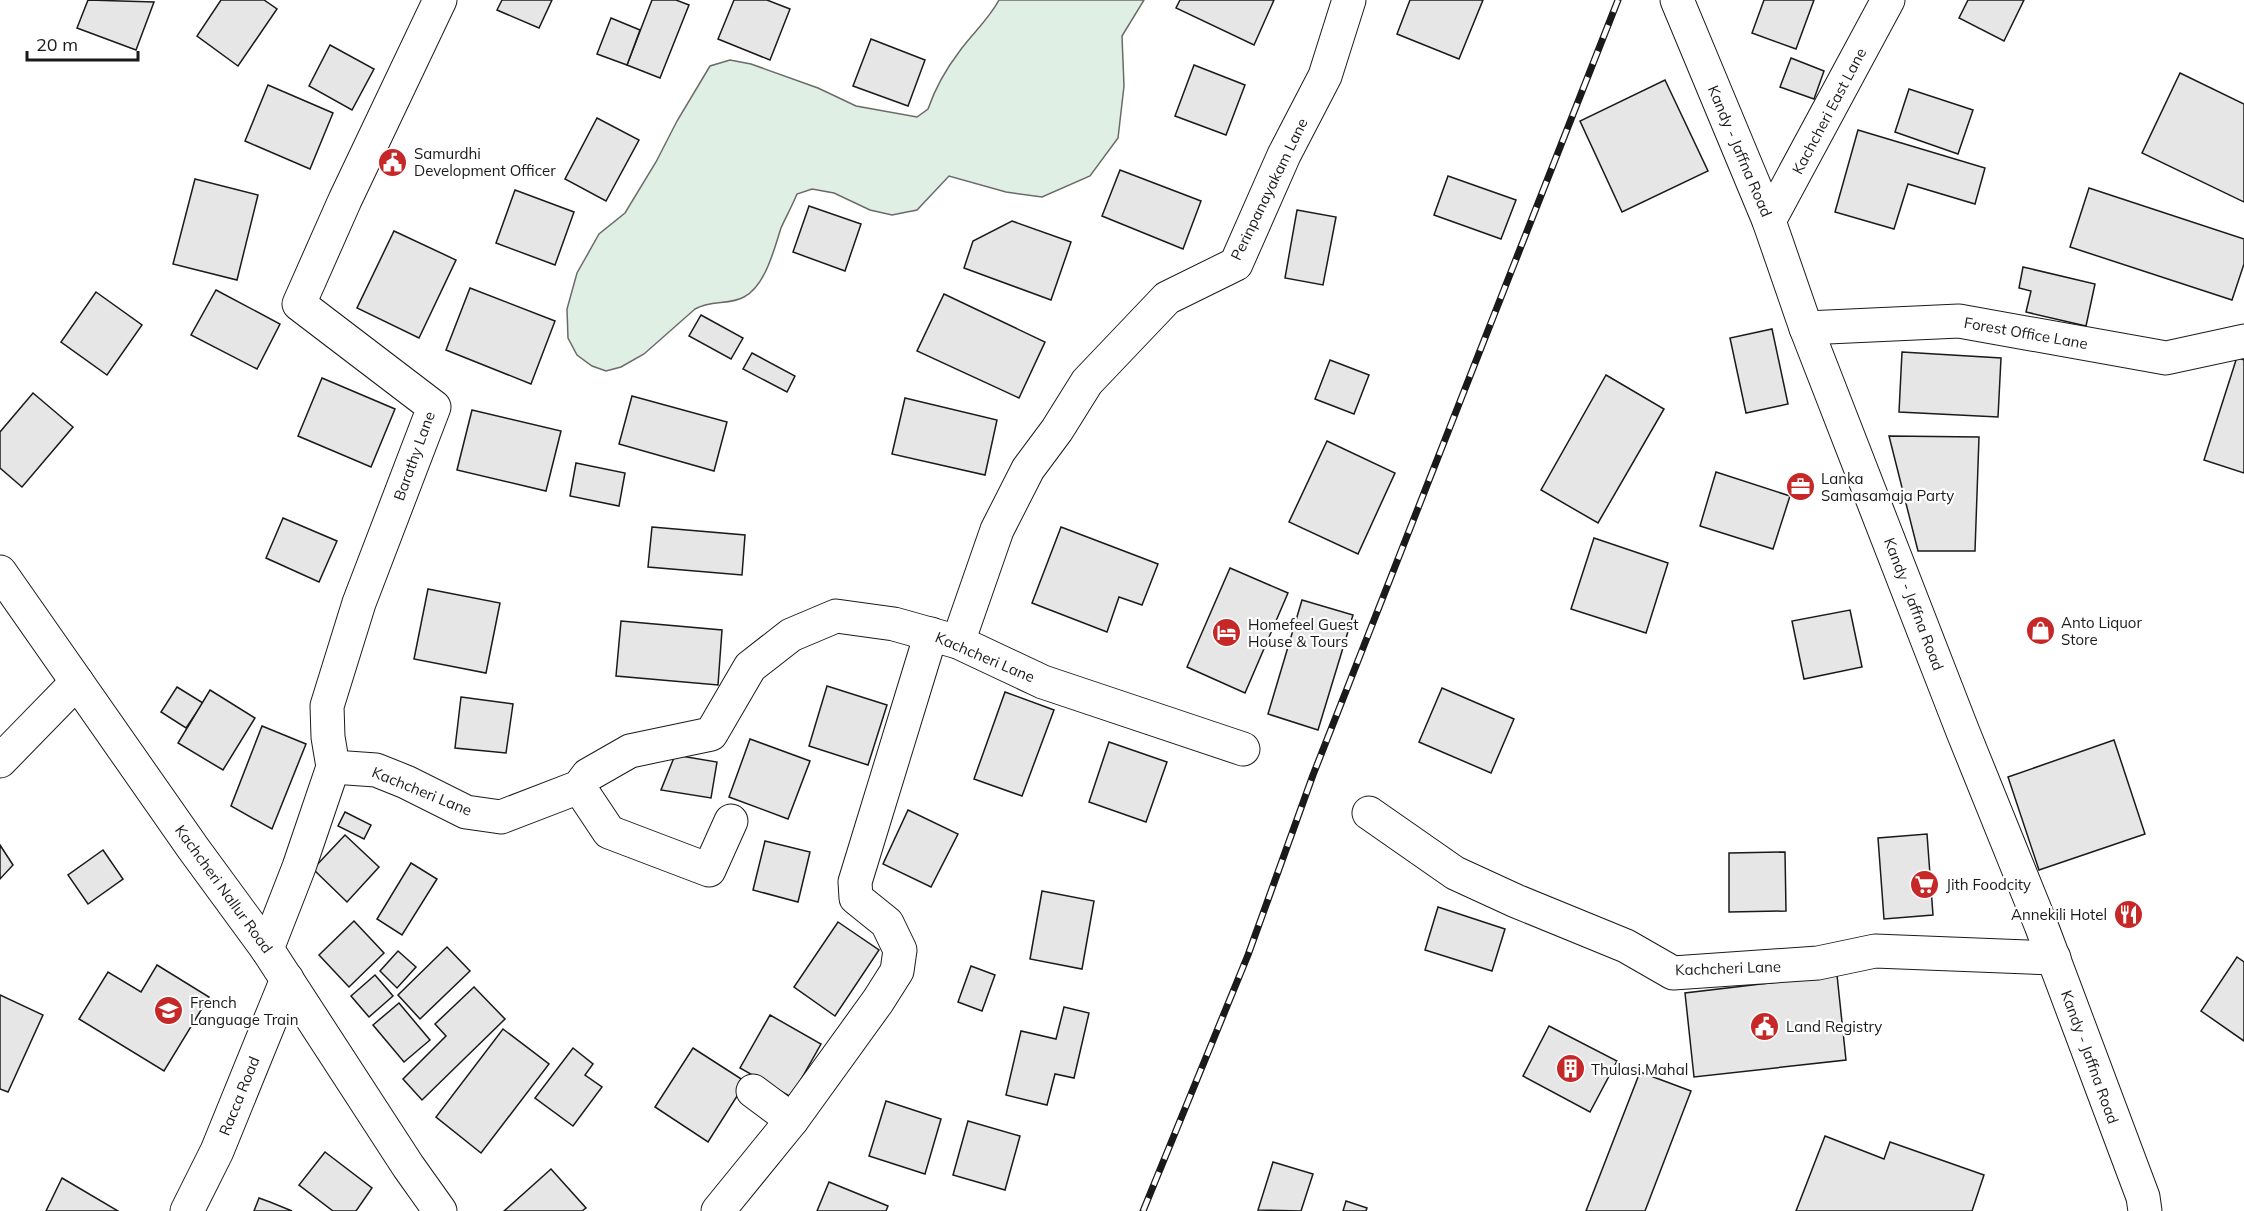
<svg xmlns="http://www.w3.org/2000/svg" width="2244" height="1211" font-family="Mulish,sans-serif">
	<rect width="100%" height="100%" fill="#fff"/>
	<path fill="#e0efe3" stroke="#6a6a6a" stroke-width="1.5" d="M999 0H1144L1122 36 1124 86 1118 138 1090 176 1042 197 1006 192 949 176 917 210 892 215 870 210 834 193 812 189 797 194C792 206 786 217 781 228 774 249 766 285 744 297 730 305 710 300 695 309L644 354 621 367 606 371 592 366 577 355 568 338 567 309 577 273 599 234 625 213 656 162 677 121 710 66 730 60 751 64 818 88 856 106 917 117 928 109C935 89 946 69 959 52 972 34 989 19 999 0Z"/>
	<g fill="#e6e6e6" stroke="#1a1a1a" stroke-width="1.5">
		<path d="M88 0 154 2 136 50 77 28Z"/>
		<path d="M221 0H264L277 9 238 66 197 36Z"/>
		<path d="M502 0H552L539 28 497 10Z"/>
		<path d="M652 0H676L689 5 660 78 627 65Z"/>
		<path d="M734 0H767L790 9 770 60 718 39Z"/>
		<path d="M1180 0H1274L1254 45 1176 8Z"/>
		<path d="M1410 0H1483L1459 59 1397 34Z"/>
		<path d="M1764 0H1814L1796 49 1752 33Z"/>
		<path d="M1968 0H2024L2004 41 1959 18Z"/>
		<path d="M611 18 640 30 627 65 597 54Z"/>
		<path d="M871 39 925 60 908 106 853 86Z"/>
		<path d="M330 45 374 69 352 110 309 86Z"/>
		<path d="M1791 58 1824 71 1814 99 1780 87Z"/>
		<path d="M1194 65 1245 85 1226 135 1175 116Z"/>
		<path d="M2180 73 2244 104V202L2142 153Z"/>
		<path d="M1665 80 1708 171 1622 212 1580 121Z"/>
		<path d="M268 85 333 113 310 169 245 141Z"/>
		<path d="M1909 89 1973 110 1958 154 1895 132Z"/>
		<path d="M597 118 639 140 606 201 565 179Z"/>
		<path d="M1858 130 1985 168 1975 204 1908 184 1894 229 1835 212Z"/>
		<path d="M1120 170 1201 201 1183 249 1102 216Z"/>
		<path d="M1448 176 1516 200 1501 239 1434 215Z"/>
		<path d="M195 179 258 195 237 280 173 264Z"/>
		<path d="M2089 188 2244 239V264L2232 300 2070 247Z"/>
		<path d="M515 190 574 212 555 265 496 243Z"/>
		<path d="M809 206 861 224 845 271 793 252Z"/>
		<path d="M1297 210 1336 217 1323 285 1285 278Z"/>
		<path d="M1012 221 1071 242 1051 300 964 268 973 241Z"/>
		<path d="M394 231 456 260 419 338 357 308Z"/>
		<path d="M2023 267 2095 284 2086 326 2026 312 2031 291 2019 288Z"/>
		<path d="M470 288 555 321 531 384 446 350Z"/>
		<path d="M216 290 280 324 257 369 191 335Z"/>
		<path d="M96 292 142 325 107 375 61 342Z"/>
		<path d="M944 294 1045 342 1019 398 917 351Z"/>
		<path d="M701 315 743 338 731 359 689 336Z"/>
		<path d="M1772 329 1788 404 1746 413 1730 338Z"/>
		<path d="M1902 352 2001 358 1998 417 1899 412Z"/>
		<path d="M752 353 795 376 787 392 743 369Z"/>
		<path d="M2237 357 2244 360V473L2204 460Z"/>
		<path d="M1330 360 1369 375 1354 414 1315 399Z"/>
		<path d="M1606 375 1664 409 1598 523 1541 490Z"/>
		<path d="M322 378 395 409 371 467 298 436Z"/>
		<path d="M33 393 73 427 22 487 0 468V432Z"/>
		<path d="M632 396 727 422 714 471 619 444Z"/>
		<path d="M905 398 997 420 985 475 892 454Z"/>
		<path d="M472 410 561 431 546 491 457 470Z"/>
		<path d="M1889 436 1979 437 1975 551H1918Z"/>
		<path d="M1327 441 1395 473 1358 554 1289 522Z"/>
		<path d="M576 463 625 473 619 506 570 496Z"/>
		<path d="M1716 472 1790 496 1773 549 1700 526Z"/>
		<path d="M283 518 337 541 319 582 266 558Z"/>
		<path d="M652 527 745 535 742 575 648 567Z"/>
		<path d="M1061 527 1158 564 1142 605 1119 597 1107 632 1032 603Z"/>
		<path d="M1594 538 1668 563 1646 633 1571 609Z"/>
		<path d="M1230 568 1288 593 1245 693 1187 667Z"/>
		<path d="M428 589 500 603 486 673 414 659Z"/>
		<path d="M1302 600 1353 615 1318 730 1268 714Z"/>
		<path d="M1850 610 1862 667 1804 679 1792 621Z"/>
		<path d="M621 621 722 630 718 685 616 676Z"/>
		<path d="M827 686 887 705 868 765 809 746Z"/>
		<path d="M177 687 203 703 186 728 161 712Z"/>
		<path d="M1442 688 1514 719 1491 773 1419 742Z"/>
		<path d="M210 690 255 718 223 770 178 743Z"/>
		<path d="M1005 692 1054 710 1022 796 974 779Z"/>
		<path d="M461 697 513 704 506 753 455 748Z"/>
		<path d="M262 726 306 744 272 829 231 806Z"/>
		<path d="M750 739 810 761 788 819 729 797Z"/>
		<path d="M2114 740 2145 834 2039 870 2008 777Z"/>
		<path d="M1109 742 1167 762 1146 822 1089 802Z"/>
		<path d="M675 755 717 762 711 798 661 790Z"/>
		<path d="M908 810 958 834 931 887 883 864Z"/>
		<path d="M345 812 371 825 364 839 338 826Z"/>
		<path d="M1927 834 1933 915 1884 919 1878 838Z"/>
		<path d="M345 835 379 867 347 902 313 869Z"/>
		<path d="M765 841 810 852 798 902 753 890Z"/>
		<path d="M0 845 13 865 0 879Z"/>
		<path d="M103 850 123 879 88 904 68 875Z"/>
		<path d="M1785 852 1786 911 1729 912V853Z"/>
		<path d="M411 863 437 879 402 935 377 919Z"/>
		<path d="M1042 891 1094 901 1082 969 1030 959Z"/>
		<path d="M1438 907 1505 929 1492 971 1425 950Z"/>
		<path d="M354 921 384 953 349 987 319 955Z"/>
		<path d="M838 922 879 950 835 1016 794 987Z"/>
		<path d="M447 947 470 971 420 1019 398 995Z"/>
		<path d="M398 951 416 967 397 988 380 971Z"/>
		<path d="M2237 957 2244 962V1041L2201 1011Z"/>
		<path d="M157 965 209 997 164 1071 79 1019 108 972 141 992Z"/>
		<path d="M971 966 995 975 982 1011 958 1002Z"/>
		<path d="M375 975 393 996 369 1017 351 996Z"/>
		<path d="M1837 975 1846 1060 1694 1077 1685 993Z"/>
		<path d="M474 987 505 1019 422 1100 403 1079 446 1036 435 1024Z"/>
		<path d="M0 995 43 1015 8 1092 0 1089Z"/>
		<path d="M399 1003 430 1040 404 1062 373 1025Z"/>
		<path d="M1064 1007 1089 1013 1074 1078 1055 1074 1047 1105 1006 1095 1021 1031 1056 1039Z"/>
		<path d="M770 1015 821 1044 791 1097 740 1068Z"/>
		<path d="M1549 1026 1617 1061 1590 1112 1523 1076Z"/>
		<path d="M503 1029 549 1064 481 1153 436 1117Z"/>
		<path d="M573 1048 593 1064 585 1075 602 1087 573 1126 535 1098Z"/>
		<path d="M693 1048 746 1082 708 1142 655 1107Z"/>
		<path d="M1640 1072 1691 1091 1645 1211H1586Z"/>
		<path d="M886 1101 941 1119 925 1174 869 1156Z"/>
		<path d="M968 1121 1020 1136 1005 1190 953 1175Z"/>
		<path d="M1825 1136 1884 1159 1890 1142 1984 1175 1972 1211H1796Z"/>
		<path d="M325 1152 372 1188 356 1211H333L299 1185Z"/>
		<path d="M1273 1162 1313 1174 1301 1211 1258 1210Z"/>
		<path d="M551 1169 586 1208 582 1211H504Z"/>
		<path d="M62 1178 118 1211H46Z"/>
		<path d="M829 1182 888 1206 886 1211H817Z"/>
		<path d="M259 1198 270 1202 292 1211H254Z"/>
		<path d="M1346 1201 1367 1208 1366 1211H1343Z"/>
	</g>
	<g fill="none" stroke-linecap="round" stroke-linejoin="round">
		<defs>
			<g id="street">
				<path d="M1769 221 1888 0"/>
				<path d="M1806 328 1959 321 2166 358 2244 341"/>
				<path d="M958 642 997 530 1028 469 1057 430 1087 382 1167 298 1236 264 1284 155 1325 76 1349 0"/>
				<path d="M0 761 77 682"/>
				<path d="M333 767 376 770 406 782 466 812 501 817 579 787 588 775 630 751 711 734 750 667 791 635 836 616 894 624 958 642 1043 682 1243 749"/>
				<path d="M579 787 609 832 709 870 731 821"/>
				<path d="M1369 813 1455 873 1516 901 1626 946 1673 973 1818 963 1875 951 2054 958"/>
				<path d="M267 949 299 867 333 767 328 737 327 706 359 603 434 407 299 304 345 200 440 0"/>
				<path d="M753 1091 792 1120"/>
				<path d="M718 1211 792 1120 878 1001 897 971 900 950 887 923 856 898 855 882 931 634"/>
			</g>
			<g id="secondary">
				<path d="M0 572 193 848 267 949 408 1166 440 1211"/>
				<path d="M187 1211 217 1151 287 979"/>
			</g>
			<path id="highway" d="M1677 0 1769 221 1806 328 1963 732 2041 925 2143 1197 2145 1211"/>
		</defs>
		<use href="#street" stroke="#1a1a1a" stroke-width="35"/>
		<use href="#secondary" stroke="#1a1a1a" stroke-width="35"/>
		<use href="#highway" stroke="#1a1a1a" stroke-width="35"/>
		<use href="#street" stroke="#fff" stroke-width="33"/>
		<use href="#secondary" stroke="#fff" stroke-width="33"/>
		<use href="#highway" stroke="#fff" stroke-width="33"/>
		<defs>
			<path id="rail" d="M1143 1211 1248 955 1313 775 1618 0"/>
		</defs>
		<use href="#rail" stroke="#1a1a1a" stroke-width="7"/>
		<use href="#rail" stroke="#fff" stroke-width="4.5" stroke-dasharray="14" stroke-linecap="butt"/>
	</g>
	<defs>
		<symbol id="civic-disc" viewBox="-11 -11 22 22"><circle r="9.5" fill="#c62828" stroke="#fff"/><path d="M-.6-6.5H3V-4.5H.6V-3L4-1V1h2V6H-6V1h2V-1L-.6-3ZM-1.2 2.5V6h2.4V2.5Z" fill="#fff"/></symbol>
		<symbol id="office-disc" viewBox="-11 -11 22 22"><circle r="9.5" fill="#c62828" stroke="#fff"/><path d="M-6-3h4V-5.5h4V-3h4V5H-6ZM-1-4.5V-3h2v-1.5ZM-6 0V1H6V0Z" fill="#fff"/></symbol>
		<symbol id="shop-disc" viewBox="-11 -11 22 22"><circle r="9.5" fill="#c62828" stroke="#fff"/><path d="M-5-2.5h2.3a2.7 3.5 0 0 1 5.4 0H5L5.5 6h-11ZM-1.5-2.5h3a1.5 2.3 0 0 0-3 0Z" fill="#fff"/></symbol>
		<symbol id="hotel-disc" viewBox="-11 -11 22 22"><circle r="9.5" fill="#c62828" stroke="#fff"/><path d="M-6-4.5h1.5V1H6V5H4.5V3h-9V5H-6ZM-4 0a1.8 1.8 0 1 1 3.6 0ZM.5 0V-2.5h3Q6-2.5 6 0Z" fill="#fff"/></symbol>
		<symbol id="supermarket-disc" viewBox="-11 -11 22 22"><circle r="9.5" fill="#c62828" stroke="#fff"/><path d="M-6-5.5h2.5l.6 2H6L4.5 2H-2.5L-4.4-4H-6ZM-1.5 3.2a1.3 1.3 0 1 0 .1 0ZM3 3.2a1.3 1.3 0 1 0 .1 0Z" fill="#fff"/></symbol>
		<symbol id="restaurant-disc" viewBox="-11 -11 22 22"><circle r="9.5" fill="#c62828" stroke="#fff"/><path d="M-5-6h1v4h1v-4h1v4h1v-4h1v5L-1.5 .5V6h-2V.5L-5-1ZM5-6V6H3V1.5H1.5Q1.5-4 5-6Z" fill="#fff"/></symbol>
		<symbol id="university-disc" viewBox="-11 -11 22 22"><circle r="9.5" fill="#c62828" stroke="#fff"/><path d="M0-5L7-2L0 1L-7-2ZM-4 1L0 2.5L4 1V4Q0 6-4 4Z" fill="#fff"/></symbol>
		<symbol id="building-disc" viewBox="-11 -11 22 22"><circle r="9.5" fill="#c62828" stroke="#fff"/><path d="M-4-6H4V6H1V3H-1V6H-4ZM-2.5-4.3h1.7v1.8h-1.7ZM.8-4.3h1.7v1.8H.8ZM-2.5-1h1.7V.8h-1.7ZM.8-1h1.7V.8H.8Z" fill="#fff"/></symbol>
	</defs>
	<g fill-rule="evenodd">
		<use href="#civic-disc" x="376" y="146" width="33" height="33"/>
		<use href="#office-disc" x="1784" y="470" width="33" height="33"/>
		<use href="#shop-disc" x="2024" y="614" width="33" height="33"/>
		<use href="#hotel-disc" x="1210" y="616" width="33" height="33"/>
		<use href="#supermarket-disc" x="1908" y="868" width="33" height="33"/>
		<use href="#restaurant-disc" x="2112" y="898" width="33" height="33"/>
		<use href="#university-disc" x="152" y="994" width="33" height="33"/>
		<use href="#civic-disc" x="1748" y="1010" width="33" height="33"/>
		<use href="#building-disc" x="1554" y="1052" width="33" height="33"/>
	</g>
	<g text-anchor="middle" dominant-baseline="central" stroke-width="4.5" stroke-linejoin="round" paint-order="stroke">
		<g font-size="15" fill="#1a1a1a" stroke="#fff">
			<text transform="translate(1829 111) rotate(-62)">Kachcheri East Lane</text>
			<text transform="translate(1740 151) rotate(67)">Kandy - Jaffna Road</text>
			<text transform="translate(1269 189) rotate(-64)">Perinpanayakam Lane</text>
			<text transform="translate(2026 333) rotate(10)">Forest Office Lane</text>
			<text transform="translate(414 456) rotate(-70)">Barathy Lane</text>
			<text transform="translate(1914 604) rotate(69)">Kandy - Jaffna Road</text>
			<text transform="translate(985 657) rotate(23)">Kachcheri Lane</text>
			<text transform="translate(422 791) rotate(22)">Kachcheri Lane</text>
			<text transform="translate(224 889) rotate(54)">Kachcheri Nallur Road</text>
			<text transform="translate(1728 968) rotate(-2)">Kachcheri Lane</text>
			<text transform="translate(2090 1057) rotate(70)">Kandy - Jaffna Road</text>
			<text transform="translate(239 1096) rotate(-68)">Racca Road</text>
		</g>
		<g font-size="15" fill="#1a1a1a" stroke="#fff" text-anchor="start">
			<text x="414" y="153">Samurdhi<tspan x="414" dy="17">Development Officer</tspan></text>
			<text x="1821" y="478">Lanka<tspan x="1821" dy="17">Samasamaja Party</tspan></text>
			<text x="2061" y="622">Anto Liquor<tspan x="2061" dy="17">Store</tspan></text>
			<text x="1248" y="624">Homefeel Guest<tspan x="1248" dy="17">House &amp; Tours</tspan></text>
			<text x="1946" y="884">Jith Foodcity</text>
			<text x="2107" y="914" text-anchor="end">Annekili Hotel</text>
			<text x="190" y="1002">French<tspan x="190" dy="17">Language Train</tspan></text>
			<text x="1786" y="1026">Land Registry</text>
			<text x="1591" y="1069">Thulasi Mahal</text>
		</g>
	</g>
	<path d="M27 51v9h111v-9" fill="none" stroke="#1a1a1a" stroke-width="3"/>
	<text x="36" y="51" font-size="18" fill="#1a1a1a" stroke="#ffffff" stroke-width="4.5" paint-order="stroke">20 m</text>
</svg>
